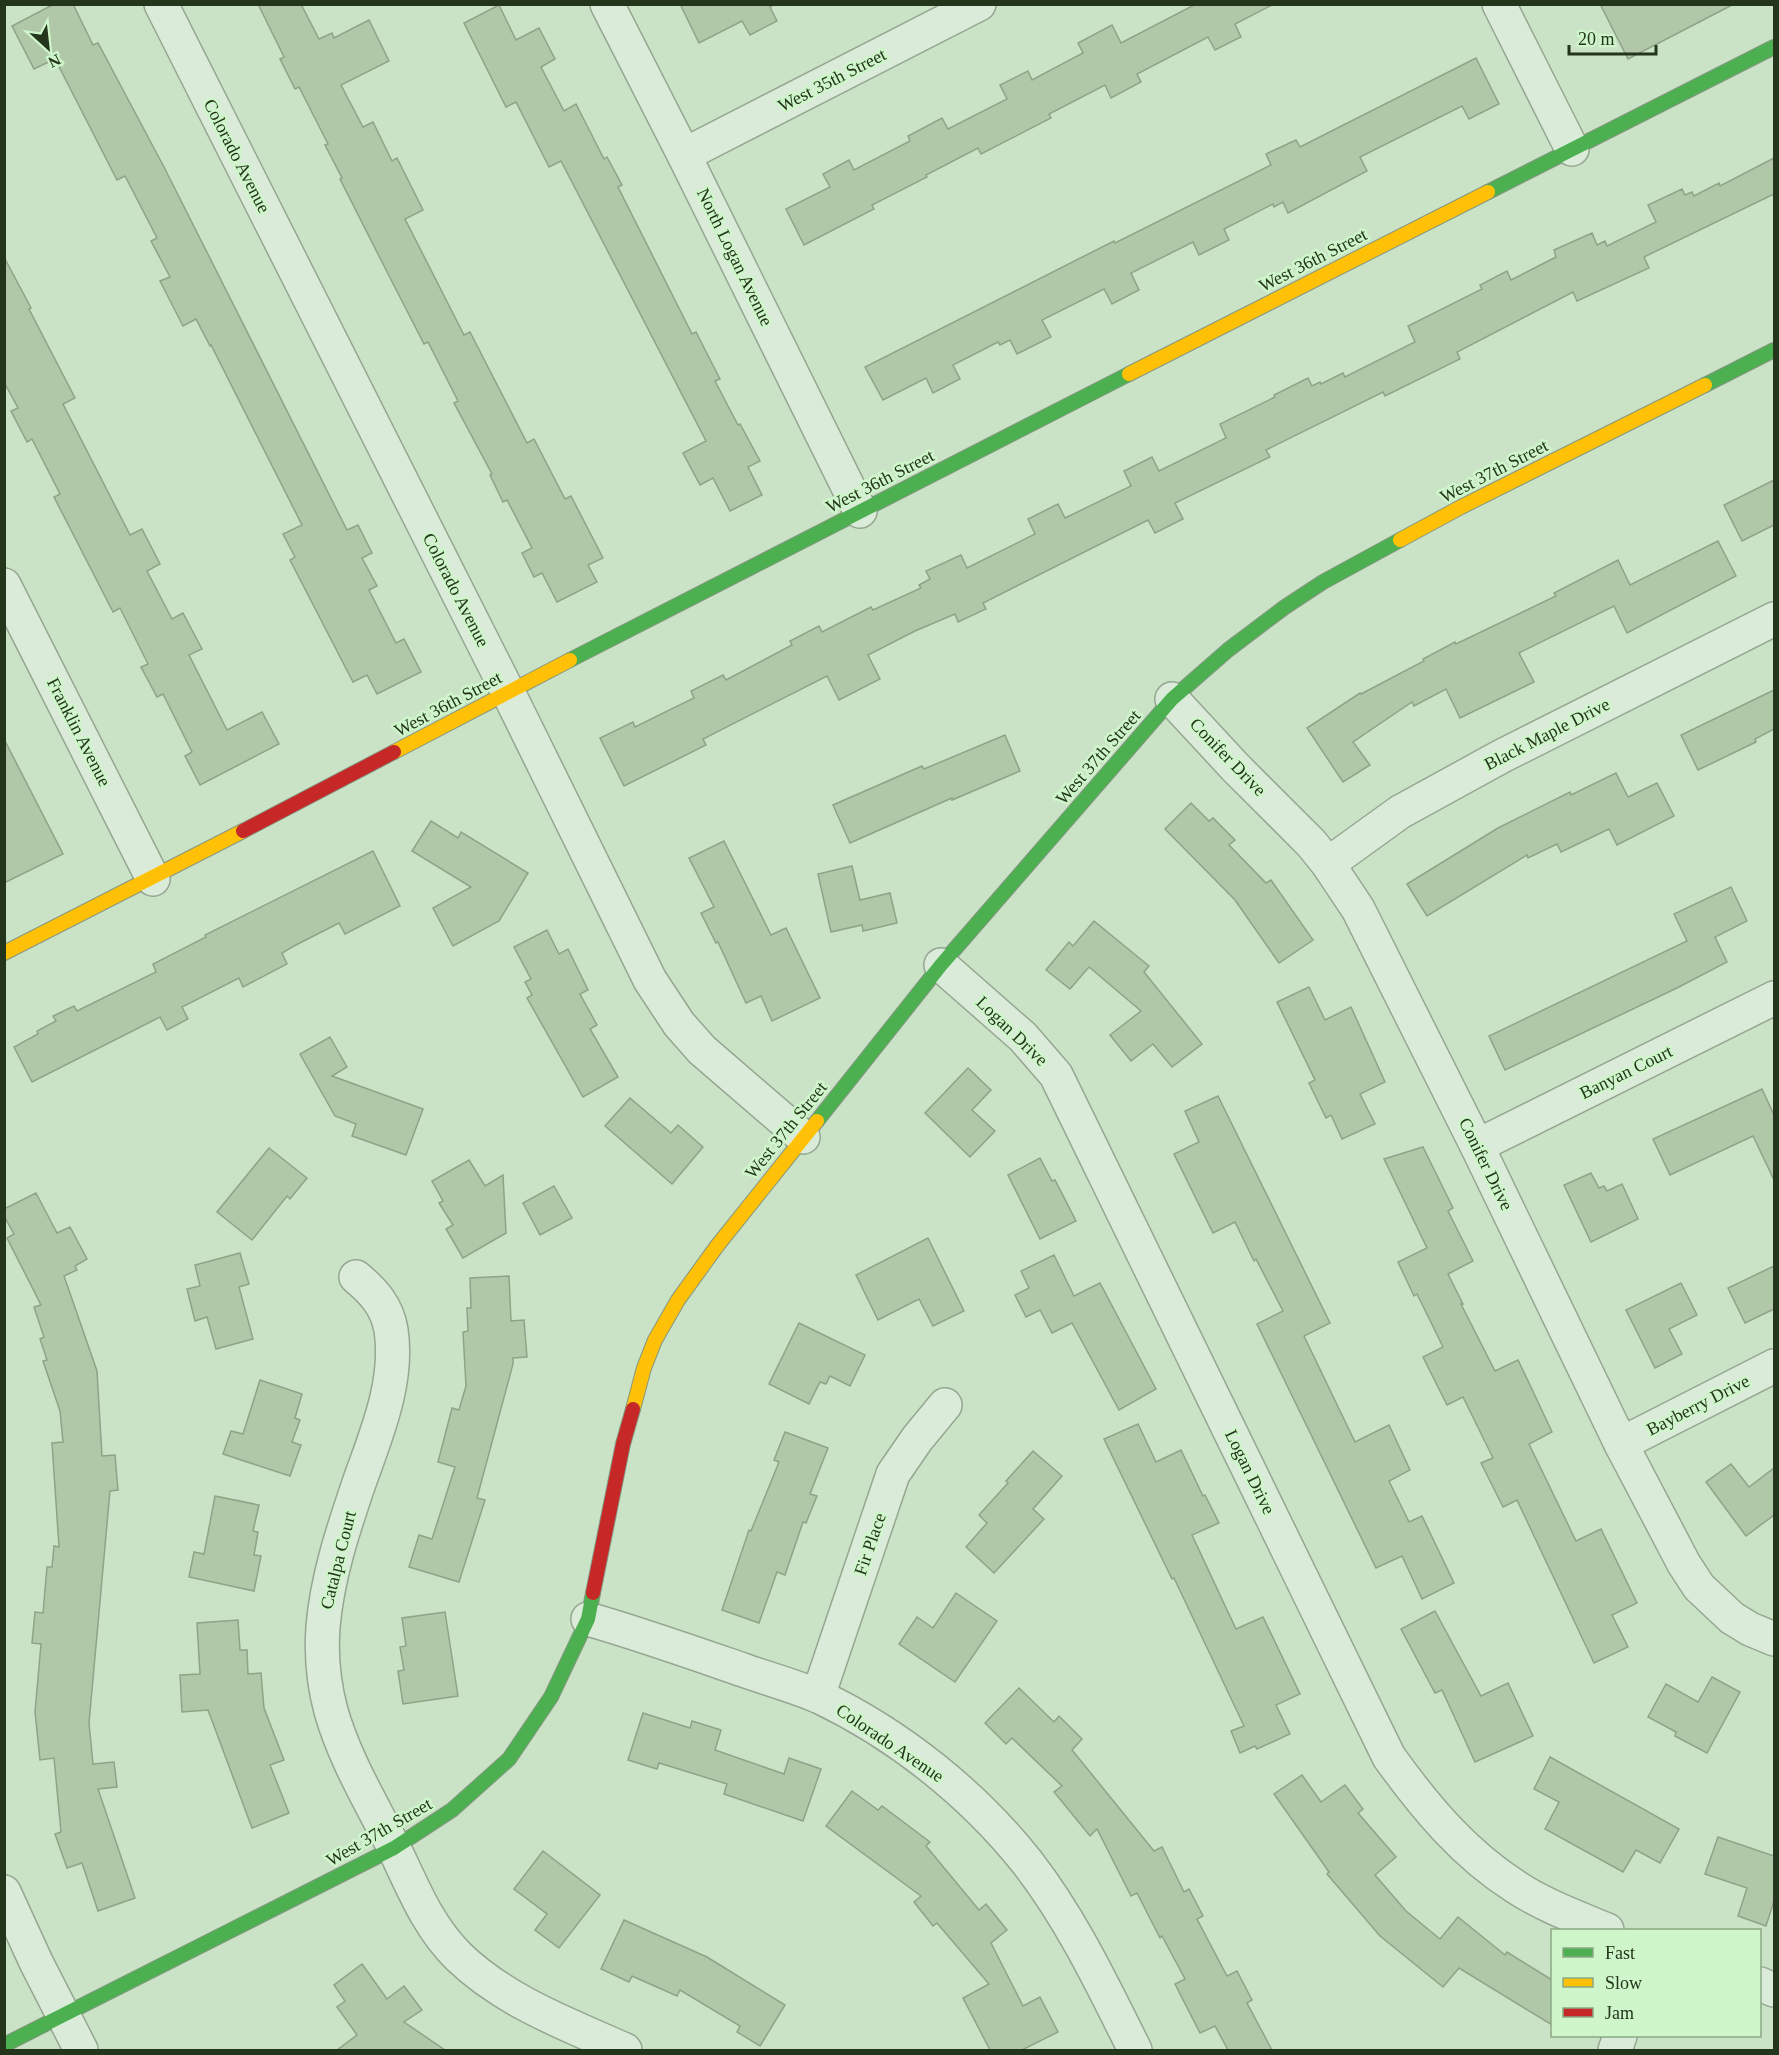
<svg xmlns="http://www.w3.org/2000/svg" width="1779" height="2055" font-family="'Times New Roman',serif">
	<rect width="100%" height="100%" fill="#cae3c7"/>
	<g fill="#b0c7a8" stroke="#8fa387" stroke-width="1.5">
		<path d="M54 4H73L93 45 98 43 164 167 347 530 358 525 372 553 362 558 377 586 369 590 396 643 404 639 421 672 377 694 367 675 353 682 290 560 295 557 283 534 302 525 211 345 210 346 196 319 183 326 160 281 170 277 151 241 157 238 125 176 117 180 55 59 34 69 12 26Z"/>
		<path d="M258 4H301L319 39 332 33 334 38 369 20 389 61 341 85 363 127 373 122 392 161 397 158 423 210 405 219 464 335 470 332 527 443 534 439 565 499 571 496 603 558 588 565 597 582 557 602 542 573 534 577 522 553 532 548 507 500 503 502 490 475 492 474 454 403 458 401 428 342 424 344 385 268 340 179 342 178 325 145 328 144 299 87 295 89 280 59 284 57Z"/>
		<path d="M680 4H775L770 7 777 21 750 35 742 21 699 43Z"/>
		<path d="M1196 4H1274L1235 24 1241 37 1215 50 1208 37 1137 74 1141 82 1111 98 1105 85 1049 114 1051 118 981 154 978 148 926 175 927 177 872 205 874 209 804 245 786 209 830 187 823 174 849 160 854 170 910 141 908 136 942 118 948 129 1007 99 1000 85 1028 71 1032 80 1083 53 1078 43 1112 25 1121 43Z"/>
		<path d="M1600 4H1734L1628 59Z"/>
		<path d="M499 5 516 40 539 28 555 59 541 67 564 111 576 104 604 159 607 157 622 185 618 187 692 334 696 332 720 379 715 381 738 425 740 424 760 461 748 467 762 495 730 511 713 478 700 485 683 453 706 441 561 161 549 167 516 102 506 107 464 23Z"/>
		<path d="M1476 58 1499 104 1469 119 1462 106 1360 157 1367 171 1288 213 1283 202 1274 207 1273 204 1224 229 1229 240 1199 255 1193 242 1131 273 1139 290 1112 304 1104 289 1042 320 1051 337 1017 354 1010 340 1000 345 998 342 953 365 960 379 933 393 926 378 883 400 865 367 1114 241 1115 243 1271 165 1266 154 1296 140 1300 147Z"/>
		<path d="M1774 158V194L1644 257 1649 268 1577 301 1573 292 1457 352 1460 359 1385 396 1383 392 1266 450 1270 457 1175 503 1183 519 1155 533 1148 520 983 603 986 609 958 622 955 614 915 631 868 655 880 679 839 700 827 676 703 739 706 745 624 786 600 738 633 722 635 727 694 698 691 691 723 675 726 680 792 645 790 641 819 626 822 632 871 607 873 610 921 588 919 585 930 579 926 571 961 555 967 568 1035 534 1028 519 1058 504 1065 518 1131 486 1124 471 1152 457 1159 471 1226 438 1220 424 1275 397 1274 395 1308 378 1312 386 1320 382 1321 384 1343 373 1345 377 1415 342 1408 326 1482 289 1480 285 1507 271 1511 280 1556 257 1554 250 1592 233 1597 245 1605 241 1607 246 1656 222 1648 205 1682 189 1685 195 1692 192 1694 196 1719 183 1720 186Z"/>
		<path d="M4 257 31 308 29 309 75 398 63 404 130 535 142 529 160 564 147 571 172 619 183 613 202 649 189 655 227 730 262 712 279 744 200 785 185 756 192 752 163 694 157 697 141 667 148 664 120 608 113 612 54 497 60 494 32 439 27 442 11 411 18 408 4 382Z"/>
		<path d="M1774 480V525L1742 541 1724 505Z"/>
		<path d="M1718 541 1736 576 1627 633 1614 606 1519 653 1534 682 1460 718 1446 689 1414 706 1412 702 1353 742 1370 765 1343 782 1307 728 1360 693 1361 694 1424 661 1423 659 1455 642 1456 644 1556 596 1554 593 1618 560 1630 585Z"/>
		<path d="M1774 690V729L1755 739 1756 742 1698 770 1681 735Z"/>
		<path d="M1005 735 1020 771 952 800V798L850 843 833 805 922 766 924 769Z"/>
		<path d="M4 739 63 854 4 883Z"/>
		<path d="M1616 773 1628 797 1657 783 1674 816 1617 845 1609 829 1561 852 1557 844 1528 858 1527 855 1427 916 1407 884 1498 828 1570 792 1571 795Z"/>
		<path d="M1191 803 1209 821 1213 818 1235 840 1229 845 1266 883 1271 880 1313 940 1279 963 1235 900 1165 829Z"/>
		<path d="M431 821 458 838 461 832 528 873 499 921 453 946 433 908 471 887 412 851Z"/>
		<path d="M724 841 771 935 786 928 820 998 772 1021 761 996 746 1003 718 942 716 943 701 913 714 907 689 858Z"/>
		<path d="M373 851 400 906 345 934 339 923 294 946 282 953 287 964 243 987 239 978 182 1007 188 1019 167 1030 160 1017 32 1082 14 1047 38 1034 37 1031 56 1021 53 1016 74 1006 77 1011 156 972 153 964 206 937 205 935Z"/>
		<path d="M852 866 860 900 890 893 897 923 863 931 862 925 831 932 818 874Z"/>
		<path d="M1731 887 1747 921 1715 937 1727 962 1677 988 1505 1070 1489 1036 1687 941 1674 914Z"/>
		<path d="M1094 921 1149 966 1144 972 1202 1044 1172 1067 1153 1044 1131 1061 1110 1035 1141 1011 1089 967 1070 989 1046 970 1069 942 1073 946Z"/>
		<path d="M547 930 559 954 568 949 588 990 580 994 597 1025 590 1029 618 1077 583 1097 527 998 532 995 525 982 531 979 514 947Z"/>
		<path d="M1309 987 1325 1020 1351 1007 1385 1082 1360 1094 1375 1124 1342 1139 1331 1115 1326 1118 1309 1083 1315 1080 1277 1002Z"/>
		<path d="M330 1037 347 1067 332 1076 423 1109 406 1155 352 1136 356 1124 335 1116 300 1054Z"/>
		<path d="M968 1068 991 1090 972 1110 995 1131 970 1157 925 1113Z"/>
		<path d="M1762 1089 1774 1115V1180L1753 1136 1670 1175 1653 1139Z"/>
		<path d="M1218 1096 1330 1323 1304 1336 1355 1442 1389 1425 1410 1470 1389 1481 1409 1522 1422 1516 1454 1583 1422 1599 1402 1556 1376 1568 1257 1324 1283 1311 1256 1259 1254 1261 1235 1222 1213 1233 1174 1154 1199 1142 1185 1111Z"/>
		<path d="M630 1098 671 1133 678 1125 703 1147 672 1184 605 1126Z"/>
		<path d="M1423 1147 1453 1208 1448 1211 1473 1261 1448 1274 1463 1304H1461L1495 1371 1518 1360 1530 1385 1552 1432 1529 1444 1576 1541 1601 1529 1637 1603 1612 1615 1628 1647 1594 1663 1517 1500 1503 1507 1481 1463 1493 1458 1463 1397 1447 1405 1423 1357 1443 1347 1417 1294 1414 1296 1398 1262 1427 1248 1384 1159Z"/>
		<path d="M269 1148 307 1178 290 1199 287 1196 252 1240 217 1212Z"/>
		<path d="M1040 1158 1052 1181 1055 1180 1076 1221 1040 1239 1008 1175Z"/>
		<path d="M469 1160 485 1186 503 1175 506 1233 463 1258 446 1229 453 1225 439 1203 443 1201 432 1181Z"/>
		<path d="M1591 1173 1599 1188 1604 1186 1607 1191 1622 1184 1638 1219 1591 1242 1564 1185Z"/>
		<path d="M554 1186 572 1218 540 1235 523 1203Z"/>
		<path d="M36 1193 57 1233 70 1227 87 1259 75 1266 77 1270 64 1276 97 1371 102 1456 115 1455 118 1490 110 1491 89 1723 93 1764 114 1762 117 1787 98 1789 135 1898 98 1911 82 1863 67 1868 55 1834 61 1832 54 1758 40 1760 35 1712 41 1644 32 1643 35 1612 43 1613 47 1567H52L54 1546 59 1547 52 1443 63 1442 60 1411 43 1361 47 1360 40 1339 44 1337 34 1307 41 1305 7 1238 14 1234 4 1216V1209Z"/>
		<path d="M928 1238 964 1311 933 1326 919 1299 878 1320 856 1275Z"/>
		<path d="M240 1253 249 1284 239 1287 253 1339 216 1349 207 1317 195 1321 187 1289 200 1286 195 1265Z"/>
		<path d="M1054 1255 1074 1296 1100 1283 1156 1389 1119 1410 1072 1323 1052 1333 1040 1310 1026 1317 1015 1295 1029 1288 1021 1271Z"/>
		<path d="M1774 1266V1309L1745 1323 1728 1288Z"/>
		<path d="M509 1276 511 1321 524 1320 527 1357 513 1358V1364L477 1498 485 1500 459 1582 409 1567 419 1535 432 1539 455 1467 438 1462 452 1408 459 1410 466 1386 463 1332 468 1331 467 1308H471L470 1278Z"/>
		<path d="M1681 1283 1697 1315 1669 1329 1682 1354 1655 1368 1626 1310Z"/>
		<path d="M799 1323 865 1355 850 1386 830 1376 826 1384 820 1382 809 1404 769 1384Z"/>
		<path d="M260 1380 302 1394 295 1418 300 1420 292 1442 301 1445 290 1476 223 1454 231 1431 243 1434Z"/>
		<path d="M1138 1424 1156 1462 1181 1450 1203 1496 1205 1495 1219 1523 1192 1535 1236 1629 1263 1617 1300 1694 1276 1705 1290 1734 1257 1749 1255 1746 1240 1753 1231 1731 1244 1726 1174 1578 1172 1579 1104 1439Z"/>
		<path d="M785 1432 828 1448 810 1494 817 1496 806 1523 803 1522 785 1575 777 1572 759 1623 722 1610 749 1530 751 1531 779 1462 774 1460Z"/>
		<path d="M1033 1451 1062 1476 1033 1509 1044 1519 994 1573 966 1547 987 1523 979 1515 1008 1483 1006 1481Z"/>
		<path d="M1731 1464 1749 1487 1774 1468V1515L1746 1536 1706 1482Z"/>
		<path d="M215 1496 259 1505 253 1531 258 1532 254 1555 261 1556 254 1591 189 1577 194 1552 204 1554Z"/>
		<path d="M956 1593 997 1621 955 1682 899 1644 917 1617 933 1628Z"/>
		<path d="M1435 1611 1481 1696 1508 1683 1533 1736 1475 1762 1442 1690 1435 1693 1401 1629Z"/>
		<path d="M445 1612 458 1696 403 1704 398 1671 404 1670 400 1647 406 1646 402 1618Z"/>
		<path d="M238 1620 240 1650H247L248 1674 261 1673 264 1708 284 1760 270 1765 289 1813 252 1828 208 1710 182 1712 180 1675 200 1674 197 1623Z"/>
		<path d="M1712 1677 1740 1692 1707 1753 1675 1736 1676 1732 1648 1717 1666 1684 1698 1702Z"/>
		<path d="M1019 1688 1054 1722 1059 1716 1082 1739 1072 1750 1154 1851 1162 1847 1184 1892 1189 1889 1203 1916 1197 1919 1227 1976 1237 1971 1252 2000 1247 2003 1272 2050H1228L1215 2026 1200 2033 1175 1984 1185 1979 1162 1936 1160 1938 1137 1893 1131 1896 1097 1829 1090 1836 1054 1792 1062 1786 1012 1738 1006 1744 985 1723Z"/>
		<path d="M643 1713 690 1728 692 1721 721 1730 715 1750 784 1774 789 1758 821 1769 803 1821 724 1794 727 1784 659 1763 657 1769 628 1760Z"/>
		<path d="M1550 1757 1679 1829 1660 1863 1636 1850 1623 1872 1545 1829 1559 1802 1534 1789Z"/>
		<path d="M1302 1775 1321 1802 1345 1785 1363 1809 1358 1813 1396 1857 1375 1875 1406 1911 1440 1939 1458 1917 1505 1955 1507 1952 1552 1980V2025L1459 1968 1443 1987 1380 1936 1327 1874 1329 1872 1274 1794Z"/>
		<path d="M852 1791 878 1810 882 1806 930 1842 926 1846 979 1910 986 1904 1007 1930 991 1943 1023 2006 1040 1997 1058 2032 1022 2050H990L963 1998 989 1984 937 1923 933 1926 914 1902 921 1896 826 1826Z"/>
		<path d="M1718 1837 1774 1856V1901L1766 1926 1738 1916 1747 1888 1705 1874Z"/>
		<path d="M543 1851 600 1895 559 1948 535 1930 547 1914 514 1889Z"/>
		<path d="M624 1920 707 1957 785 2005 760 2046 737 2032 740 2026 680 1990 677 1996 632 1976 629 1982 601 1969Z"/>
		<path d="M362 1964 387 1999 404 1986 422 2010 404 2022 445 2050H337L357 2035 337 2007 345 2001 334 1985Z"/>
	</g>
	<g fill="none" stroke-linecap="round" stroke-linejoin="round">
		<defs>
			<g id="street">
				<path d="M161 4 508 692 650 980 679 1024 702 1050 803 1137"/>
				<path d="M607 4 684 155 860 511"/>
				<path d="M1499 4 1572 149"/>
				<path d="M684 155 979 4"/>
				<path d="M4 585 153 879"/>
				<path d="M1172 699 1235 767 1311 843 1328 864 1358 909 1477 1146 1621 1444 1684 1564 1699 1587 1732 1618 1750 1629 1774 1639"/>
				<path d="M1328 864 1400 812 1502 756 1774 619"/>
				<path d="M941 965 1023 1037 1056 1075 1389 1757C1425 1807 1464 1854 1516 1887 1543 1905 1578 1918 1607 1930"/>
				<path d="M1477 1146 1774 998"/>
				<path d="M356 1277C373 1291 387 1306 391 1330 399 1382 376 1435 359 1483 343 1530 327 1578 323 1627 321 1654 324 1685 331 1711 344 1757 369 1799 391 1842 411 1882 426 1925 459 1957 506 2002 567 2024 625 2050"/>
				<path d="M1621 1444 1774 1366"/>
				<path d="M588 1619C640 1634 691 1652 743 1670 768 1679 795 1686 820 1697 899 1735 972 1793 1027 1862 1072 1920 1103 1986 1135 2050"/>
				<path d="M818 1696 893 1474 917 1439 945 1405"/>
				<path d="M4 1892 36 1962 81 2050"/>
				<path d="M1760 1984 1774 1990"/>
				<path d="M1615 2050 1620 2036"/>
			</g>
			<g id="fast">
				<path d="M1488 192 1774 47"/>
				<path d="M1705 385 1774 350"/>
				<path d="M570 660 1129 374"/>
				<path d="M817 1121 941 965 1172 699 1228 650 1285 607 1323 582 1400 540"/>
				<path d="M4 2045 394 1848 452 1810 509 1759 551 1697 588 1619 593 1593"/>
			</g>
			<g id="slow">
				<path d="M1129 374 1488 192"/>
				<path d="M1400 540 1461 507 1705 385"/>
				<path d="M394 752 570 660"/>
				<path d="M4 953 243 831"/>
				<path d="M633 1409 644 1368 655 1340 678 1300 717 1246 817 1121"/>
			</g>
			<g id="jam">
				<path d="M243 831 394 752"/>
				<path d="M593 1593 623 1444 633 1409"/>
			</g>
		</defs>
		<use href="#street" stroke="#95a791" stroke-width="36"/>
		<use href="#fast" stroke="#859781" stroke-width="16"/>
		<use href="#slow" stroke="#859781" stroke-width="16"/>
		<use href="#jam" stroke="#859781" stroke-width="16"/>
		<use href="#street" stroke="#dbebd9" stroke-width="33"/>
		<use href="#fast" stroke="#4caf50" stroke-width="14"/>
		<use href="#slow" stroke="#ffc107" stroke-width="14"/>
		<use href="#jam" stroke="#c62828" stroke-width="14"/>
	</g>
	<g text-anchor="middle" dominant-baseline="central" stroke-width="5" stroke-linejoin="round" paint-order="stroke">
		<g font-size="18" fill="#23351a" stroke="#cff6ca">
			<text transform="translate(832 80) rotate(-27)">West 35th Street</text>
			<text transform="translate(237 156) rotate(63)">Colorado Avenue</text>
			<text transform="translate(735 257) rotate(64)">North Logan Avenue</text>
			<text transform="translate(1313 260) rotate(-27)">West 36th Street</text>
			<text transform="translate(1494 471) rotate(-27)">West 37th Street</text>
			<text transform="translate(880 481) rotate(-27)">West 36th Street</text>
			<text transform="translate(456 590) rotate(63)">Colorado Avenue</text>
			<text transform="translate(448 704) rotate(-28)">West 36th Street</text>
			<text transform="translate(79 732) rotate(63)">Franklin Avenue</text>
			<text transform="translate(1547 734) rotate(-27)">Black Maple Drive</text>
			<text transform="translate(1098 757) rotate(-49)">West 37th Street</text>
			<text transform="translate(1228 757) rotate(46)">Conifer Drive</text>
			<text transform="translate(1012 1031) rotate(44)">Logan Drive</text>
			<text transform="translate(1626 1072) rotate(-26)">Banyan Court</text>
			<text transform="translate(786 1130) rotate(-51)">West 37th Street</text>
			<text transform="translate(1486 1164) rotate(64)">Conifer Drive</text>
			<text transform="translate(1698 1405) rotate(-27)">Bayberry Drive</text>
			<text transform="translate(1250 1472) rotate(64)">Logan Drive</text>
			<text transform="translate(870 1544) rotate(-71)">Fir Place</text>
			<text transform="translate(338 1560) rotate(-76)">Catalpa Court</text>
			<text transform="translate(890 1743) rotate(34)">Colorado Avenue</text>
			<text transform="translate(379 1832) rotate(-30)">West 37th Street</text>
		</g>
	</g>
	<rect width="1779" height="2055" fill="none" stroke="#23351a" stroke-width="12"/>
	<rect x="1551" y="1929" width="210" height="108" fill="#cff6ca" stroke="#8aa984" stroke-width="1.5"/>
	<rect x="1563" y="1948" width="30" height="9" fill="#4caf50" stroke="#8aa984" stroke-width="1.5"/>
	<text x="1605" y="1959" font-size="18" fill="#23351a">Fast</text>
	<rect x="1563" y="1978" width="30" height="9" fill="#ffc107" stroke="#8aa984" stroke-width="1.5"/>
	<text x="1605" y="1989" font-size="18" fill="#23351a">Slow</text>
	<rect x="1563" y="2008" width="30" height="9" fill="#c62828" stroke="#8aa984" stroke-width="1.5"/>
	<text x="1605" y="2019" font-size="18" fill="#23351a">Jam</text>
	<g transform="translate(48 48) rotate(153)" stroke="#cff6ca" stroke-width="4.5" paint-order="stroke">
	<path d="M0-4.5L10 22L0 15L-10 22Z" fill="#23351a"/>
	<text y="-9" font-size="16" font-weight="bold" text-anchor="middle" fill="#23351a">N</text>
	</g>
	<path d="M1569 45v9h87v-9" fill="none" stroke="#23351a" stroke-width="3"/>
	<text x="1578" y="45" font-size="18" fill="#23351a" stroke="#cff6ca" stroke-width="4.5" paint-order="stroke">20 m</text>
</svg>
